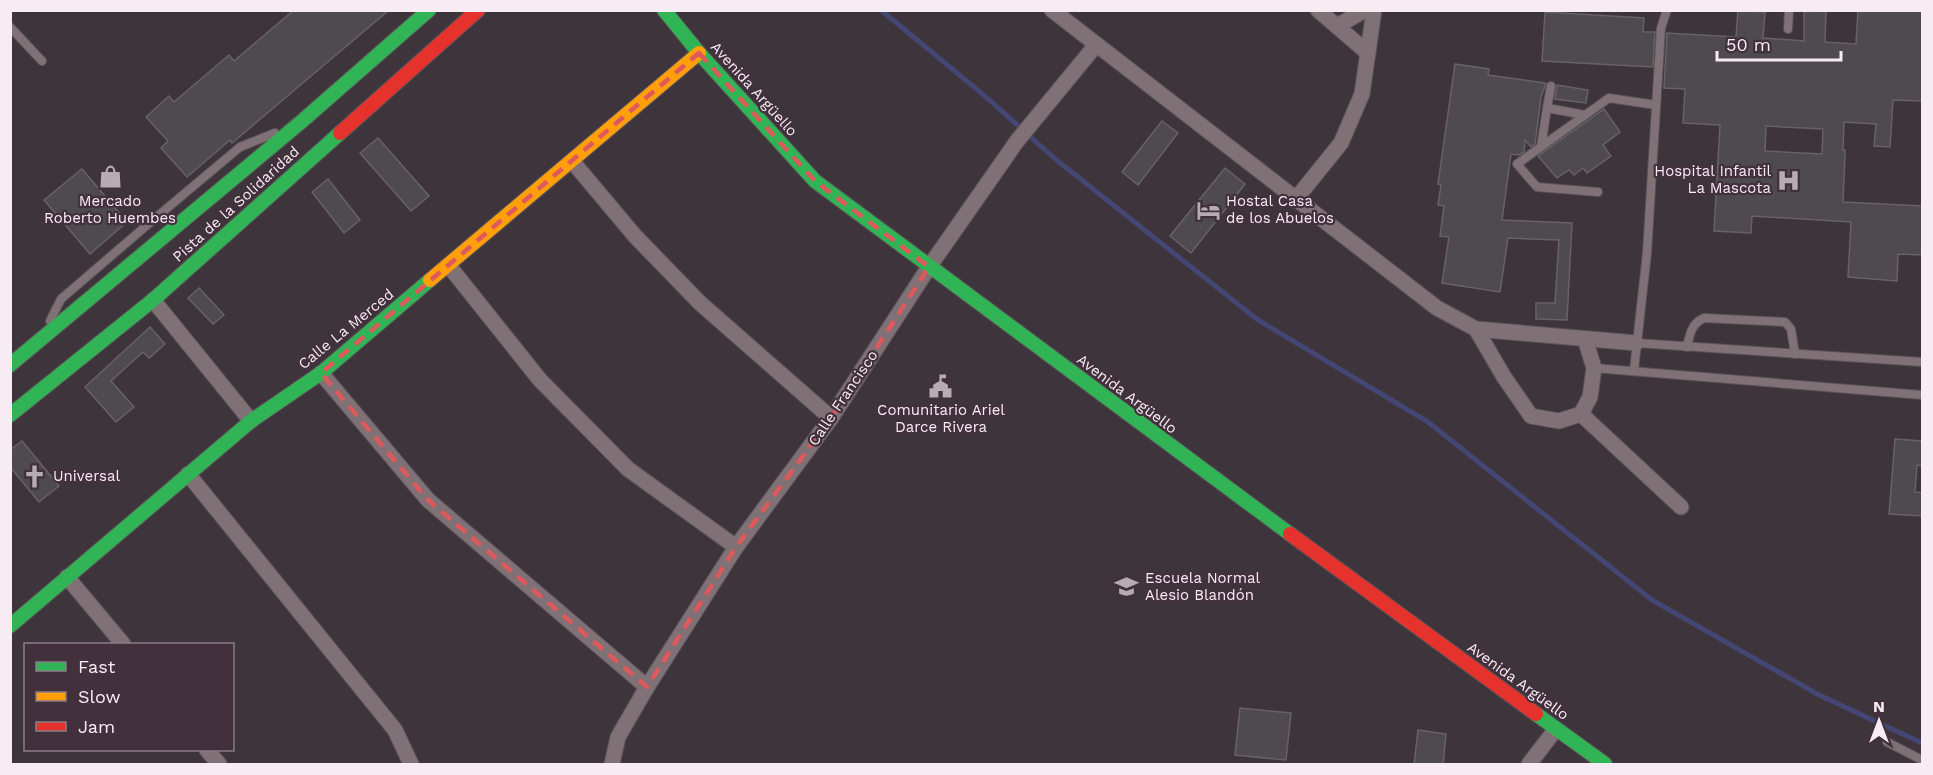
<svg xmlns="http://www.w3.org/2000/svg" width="1933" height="775" font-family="'Work Sans',sans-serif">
	<rect width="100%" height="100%" fill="#3e353c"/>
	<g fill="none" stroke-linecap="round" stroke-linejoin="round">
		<path stroke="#444673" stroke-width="5" d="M881 10 986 97 1054 158 1258 320 1428 422 1652 600 1819 695 1922 743"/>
	</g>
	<g fill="#4f4a50" stroke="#676168" stroke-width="1.5" fill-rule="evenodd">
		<path d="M294 10H389L232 143 230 140 187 177 161 148 168 141 146 117 169 96 174 102 229 55 234 61Z"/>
		<path d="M1738 10 1765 12 1763 38 1804 41V12L1826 10 1825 42 1856 44 1858 10H1923V101L1893 100 1890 147 1874 146 1876 124 1844 122 1843 150H1845V156L1843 202 1923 206V255L1898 254 1897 281 1848 277 1851 222 1752 216 1751 233 1714 231 1720 125 1683 123 1685 89 1664 88 1667 33 1736 37ZM1766 126 1823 129 1822 154 1765 151Z"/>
		<path d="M1545 12 1644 18 1643 32H1655L1653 67 1542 61Z"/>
		<path d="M1455 64 1489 69 1488 75 1546 83 1541 97 1535 144 1531 147 1525 140 1524 152 1519 155 1511 154 1502 220 1572 223 1567 320 1536 319V303H1555L1559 240 1508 238 1500 292 1442 283 1449 237 1440 236 1444 206 1438 205 1441 185 1438 184Z"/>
		<path d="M1557 85 1588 90 1586 103 1555 99Z"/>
		<path d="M1604 109 1620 132 1603 145 1611 156 1587 173 1583 168 1574 175 1569 170 1557 178 1538 156Z"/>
		<path d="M1162 121 1178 133 1138 185 1122 172Z"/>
		<path d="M378 138 429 196 411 211 360 153Z"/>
		<path d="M1225 168 1245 184 1191 253 1170 236Z"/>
		<path d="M82 169 127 222 90 254 44 200Z"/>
		<path d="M328 179 360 220 344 233 312 192Z"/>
		<path d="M199 288 224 315 213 324 188 298Z"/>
		<path d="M150 327 165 344 149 358 143 352 111 381 134 407 116 422 85 387Z"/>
		<path d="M1895 439 1923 441V466L1917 465 1915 492 1923 493V516L1889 514Z"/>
		<path d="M22 441 59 486 39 502 10 467V450Z"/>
		<path d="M1240 708 1291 713 1286 760 1235 755Z"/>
		<path d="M1418 730 1446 734 1443 765H1414Z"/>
	</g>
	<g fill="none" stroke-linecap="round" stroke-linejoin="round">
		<defs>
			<g id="lane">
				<path d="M10 27 42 61"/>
				<path d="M1788 29 1789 10"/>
				<path d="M1551 86 1547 108 1585 115"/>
				<path d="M1541 147 1547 108"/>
				<path d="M1598 192 1537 187 1517 164 1609 98 1656 105"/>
				<path d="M50 321 61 299 153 220 240 147 275 133"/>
				<path d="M1636 343 1922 362"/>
				<path d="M1687 347C1690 334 1691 324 1704 318L1785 322 1791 329 1795 354"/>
				<path d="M1594 368 1922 395"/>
				<path d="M1634 370 1647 253 1661 28 1667 10"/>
				<path d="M1887 742 1922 760"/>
			</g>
			<g id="street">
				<path d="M1052 10 1437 308 1476 329 1636 343"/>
				<path d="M1318 10 1368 53"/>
				<path d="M1337 26 1365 10"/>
				<path d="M572 161 635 236 700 303 831 418"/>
				<path d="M1295 200 1341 143 1362 94 1374 10"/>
				<path d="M449 266 540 380 628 469 736 547"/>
				<path d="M153 300 251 421"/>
				<path d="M1476 329 1504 377 1531 416 1559 421 1581 414 1590 397 1594 368 1585 339"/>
				<path d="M321 373 428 500 647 687"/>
				<path d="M1581 414 1681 507"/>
				<path d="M188 474 395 730 411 764"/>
				<path d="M67 577 123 644"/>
				<path d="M207 750 219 764"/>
				<path d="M612 764 618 737 647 687 736 547 831 418 929 267 1017 141 1096 45"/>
				<path d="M1529 764 1556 729"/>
			</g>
			<g id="fast">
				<path d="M664 10 699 53 815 181 1290 534"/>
				<path d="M10 365 301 122 429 10"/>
				<path d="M10 415 153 300 340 133"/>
				<path d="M10 626 251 421 321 373 430 280"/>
				<path d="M1536 714 1605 764"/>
			</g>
			<path id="slow" d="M430 280 699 53"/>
			<g id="jam">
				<path d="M340 133 478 10"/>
				<path d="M1290 534 1536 714"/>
			</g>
		</defs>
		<use href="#lane" stroke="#5b5359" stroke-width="10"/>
		<use href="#street" stroke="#5b5359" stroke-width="17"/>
		<use href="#fast" stroke="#5b5359" stroke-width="16"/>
		<use href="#slow" stroke="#5b5359" stroke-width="16"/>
		<use href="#jam" stroke="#5b5359" stroke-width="16"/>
		<use href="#lane" stroke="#7f7176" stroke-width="8"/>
		<use href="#street" stroke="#7f7176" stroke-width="15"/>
		<use href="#fast" stroke="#30b455" stroke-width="14"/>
		<use href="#slow" stroke="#ff9f0a" stroke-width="14"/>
		<use href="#jam" stroke="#e5322d" stroke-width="14"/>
	</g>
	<path fill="none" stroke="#de595b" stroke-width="4.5" stroke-dasharray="12 8" stroke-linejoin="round" d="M699 53 815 181 929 267 831 418 736 547 647 687 428 500 321 373Z"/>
	<defs>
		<symbol id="shop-bare" viewBox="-9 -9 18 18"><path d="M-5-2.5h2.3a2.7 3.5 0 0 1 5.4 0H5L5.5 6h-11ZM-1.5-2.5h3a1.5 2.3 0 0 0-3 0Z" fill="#b6acb4" stroke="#42313d" stroke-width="2.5" paint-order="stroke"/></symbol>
		<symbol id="hospital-bare" viewBox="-9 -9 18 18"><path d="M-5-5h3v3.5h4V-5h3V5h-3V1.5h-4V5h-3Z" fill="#b6acb4" stroke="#42313d" stroke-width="2.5" paint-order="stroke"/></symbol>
		<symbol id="hotel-bare" viewBox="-9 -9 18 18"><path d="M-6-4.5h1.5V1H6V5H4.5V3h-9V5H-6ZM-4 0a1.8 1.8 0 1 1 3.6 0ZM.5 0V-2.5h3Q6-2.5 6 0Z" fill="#b6acb4" stroke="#42313d" stroke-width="2.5" paint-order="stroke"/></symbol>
		<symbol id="civic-bare" viewBox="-9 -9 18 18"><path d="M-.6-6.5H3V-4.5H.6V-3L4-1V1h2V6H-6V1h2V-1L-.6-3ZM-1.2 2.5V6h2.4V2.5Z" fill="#b6acb4" stroke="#42313d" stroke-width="2.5" paint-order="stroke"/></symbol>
		<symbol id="church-bare" viewBox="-9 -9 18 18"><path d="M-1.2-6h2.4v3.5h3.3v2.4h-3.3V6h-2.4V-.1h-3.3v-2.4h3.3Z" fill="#b6acb4" stroke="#42313d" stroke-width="2.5" paint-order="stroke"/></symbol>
		<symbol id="school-bare" viewBox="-9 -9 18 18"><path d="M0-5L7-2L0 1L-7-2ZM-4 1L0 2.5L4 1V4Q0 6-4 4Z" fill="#b6acb4" stroke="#42313d" stroke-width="2.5" paint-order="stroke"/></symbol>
	</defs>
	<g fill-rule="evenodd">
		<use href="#shop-bare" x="94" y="160" width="33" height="33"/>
		<use href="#hospital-bare" x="1772" y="164" width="33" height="33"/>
		<use href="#hotel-bare" x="1192" y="194" width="33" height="33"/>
		<use href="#civic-bare" x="924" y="370" width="33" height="33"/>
		<use href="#church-bare" x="18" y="460" width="33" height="33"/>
		<use href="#school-bare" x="1110" y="570" width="33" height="33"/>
	</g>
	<g text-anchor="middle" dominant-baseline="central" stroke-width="4.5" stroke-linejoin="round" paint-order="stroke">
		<g font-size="15" fill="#f7ecf4" stroke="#42313d">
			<text transform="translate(754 89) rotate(48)">Avenida Argüello</text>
			<text transform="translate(236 204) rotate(-42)">Pista de la Solidaridad</text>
			<text transform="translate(346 329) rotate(-39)">Calle La Merced</text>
			<text transform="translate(1127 394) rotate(37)">Avenida Argüello</text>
			<text transform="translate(843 398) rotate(-56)">Calle Francisco</text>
			<text transform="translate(1518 681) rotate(36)">Avenida Argüello</text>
		</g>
		<g font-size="15" fill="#f7ecf4" stroke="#42313d" text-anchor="start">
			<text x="1771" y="171" text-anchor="end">Hospital Infantil<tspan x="1771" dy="17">La Mascota</tspan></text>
			<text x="110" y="201" text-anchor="middle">Mercado<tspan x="110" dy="17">Roberto Huembes</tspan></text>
			<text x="1226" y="201">Hostal Casa<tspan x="1226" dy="17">de los Abuelos</tspan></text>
			<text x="941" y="410" text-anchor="middle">Comunitario Ariel<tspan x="941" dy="17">Darce Rivera</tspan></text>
			<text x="53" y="476">Universal</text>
			<text x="1145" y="578">Escuela Normal<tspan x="1145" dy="17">Alesio Blandón</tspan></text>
		</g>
	</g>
	<rect width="1933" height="775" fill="none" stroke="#f7ecf4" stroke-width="24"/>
	<rect x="24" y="643" width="210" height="108" fill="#42313d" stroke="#8a7c86" stroke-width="1.5"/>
	<rect x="36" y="662" width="30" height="9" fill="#30b455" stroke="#8a7c86" stroke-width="1.5"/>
	<text x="78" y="673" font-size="18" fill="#f7ecf4">Fast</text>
	<rect x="36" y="692" width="30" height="9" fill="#ff9f0a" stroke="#8a7c86" stroke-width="1.5"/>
	<text x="78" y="703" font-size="18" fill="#f7ecf4">Slow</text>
	<rect x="36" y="722" width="30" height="9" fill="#e5322d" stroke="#8a7c86" stroke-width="1.5"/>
	<text x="78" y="733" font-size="18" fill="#f7ecf4">Jam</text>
	<g transform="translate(1879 721)" stroke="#42313d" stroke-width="4.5" paint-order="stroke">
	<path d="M0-4.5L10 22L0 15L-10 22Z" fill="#f7ecf4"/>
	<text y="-9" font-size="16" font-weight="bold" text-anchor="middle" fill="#f7ecf4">N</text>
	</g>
	<path d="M1717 51v9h124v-9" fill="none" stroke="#f7ecf4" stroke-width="3"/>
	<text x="1726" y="51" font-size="18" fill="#f7ecf4" stroke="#42313d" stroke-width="4.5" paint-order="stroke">50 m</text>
</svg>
